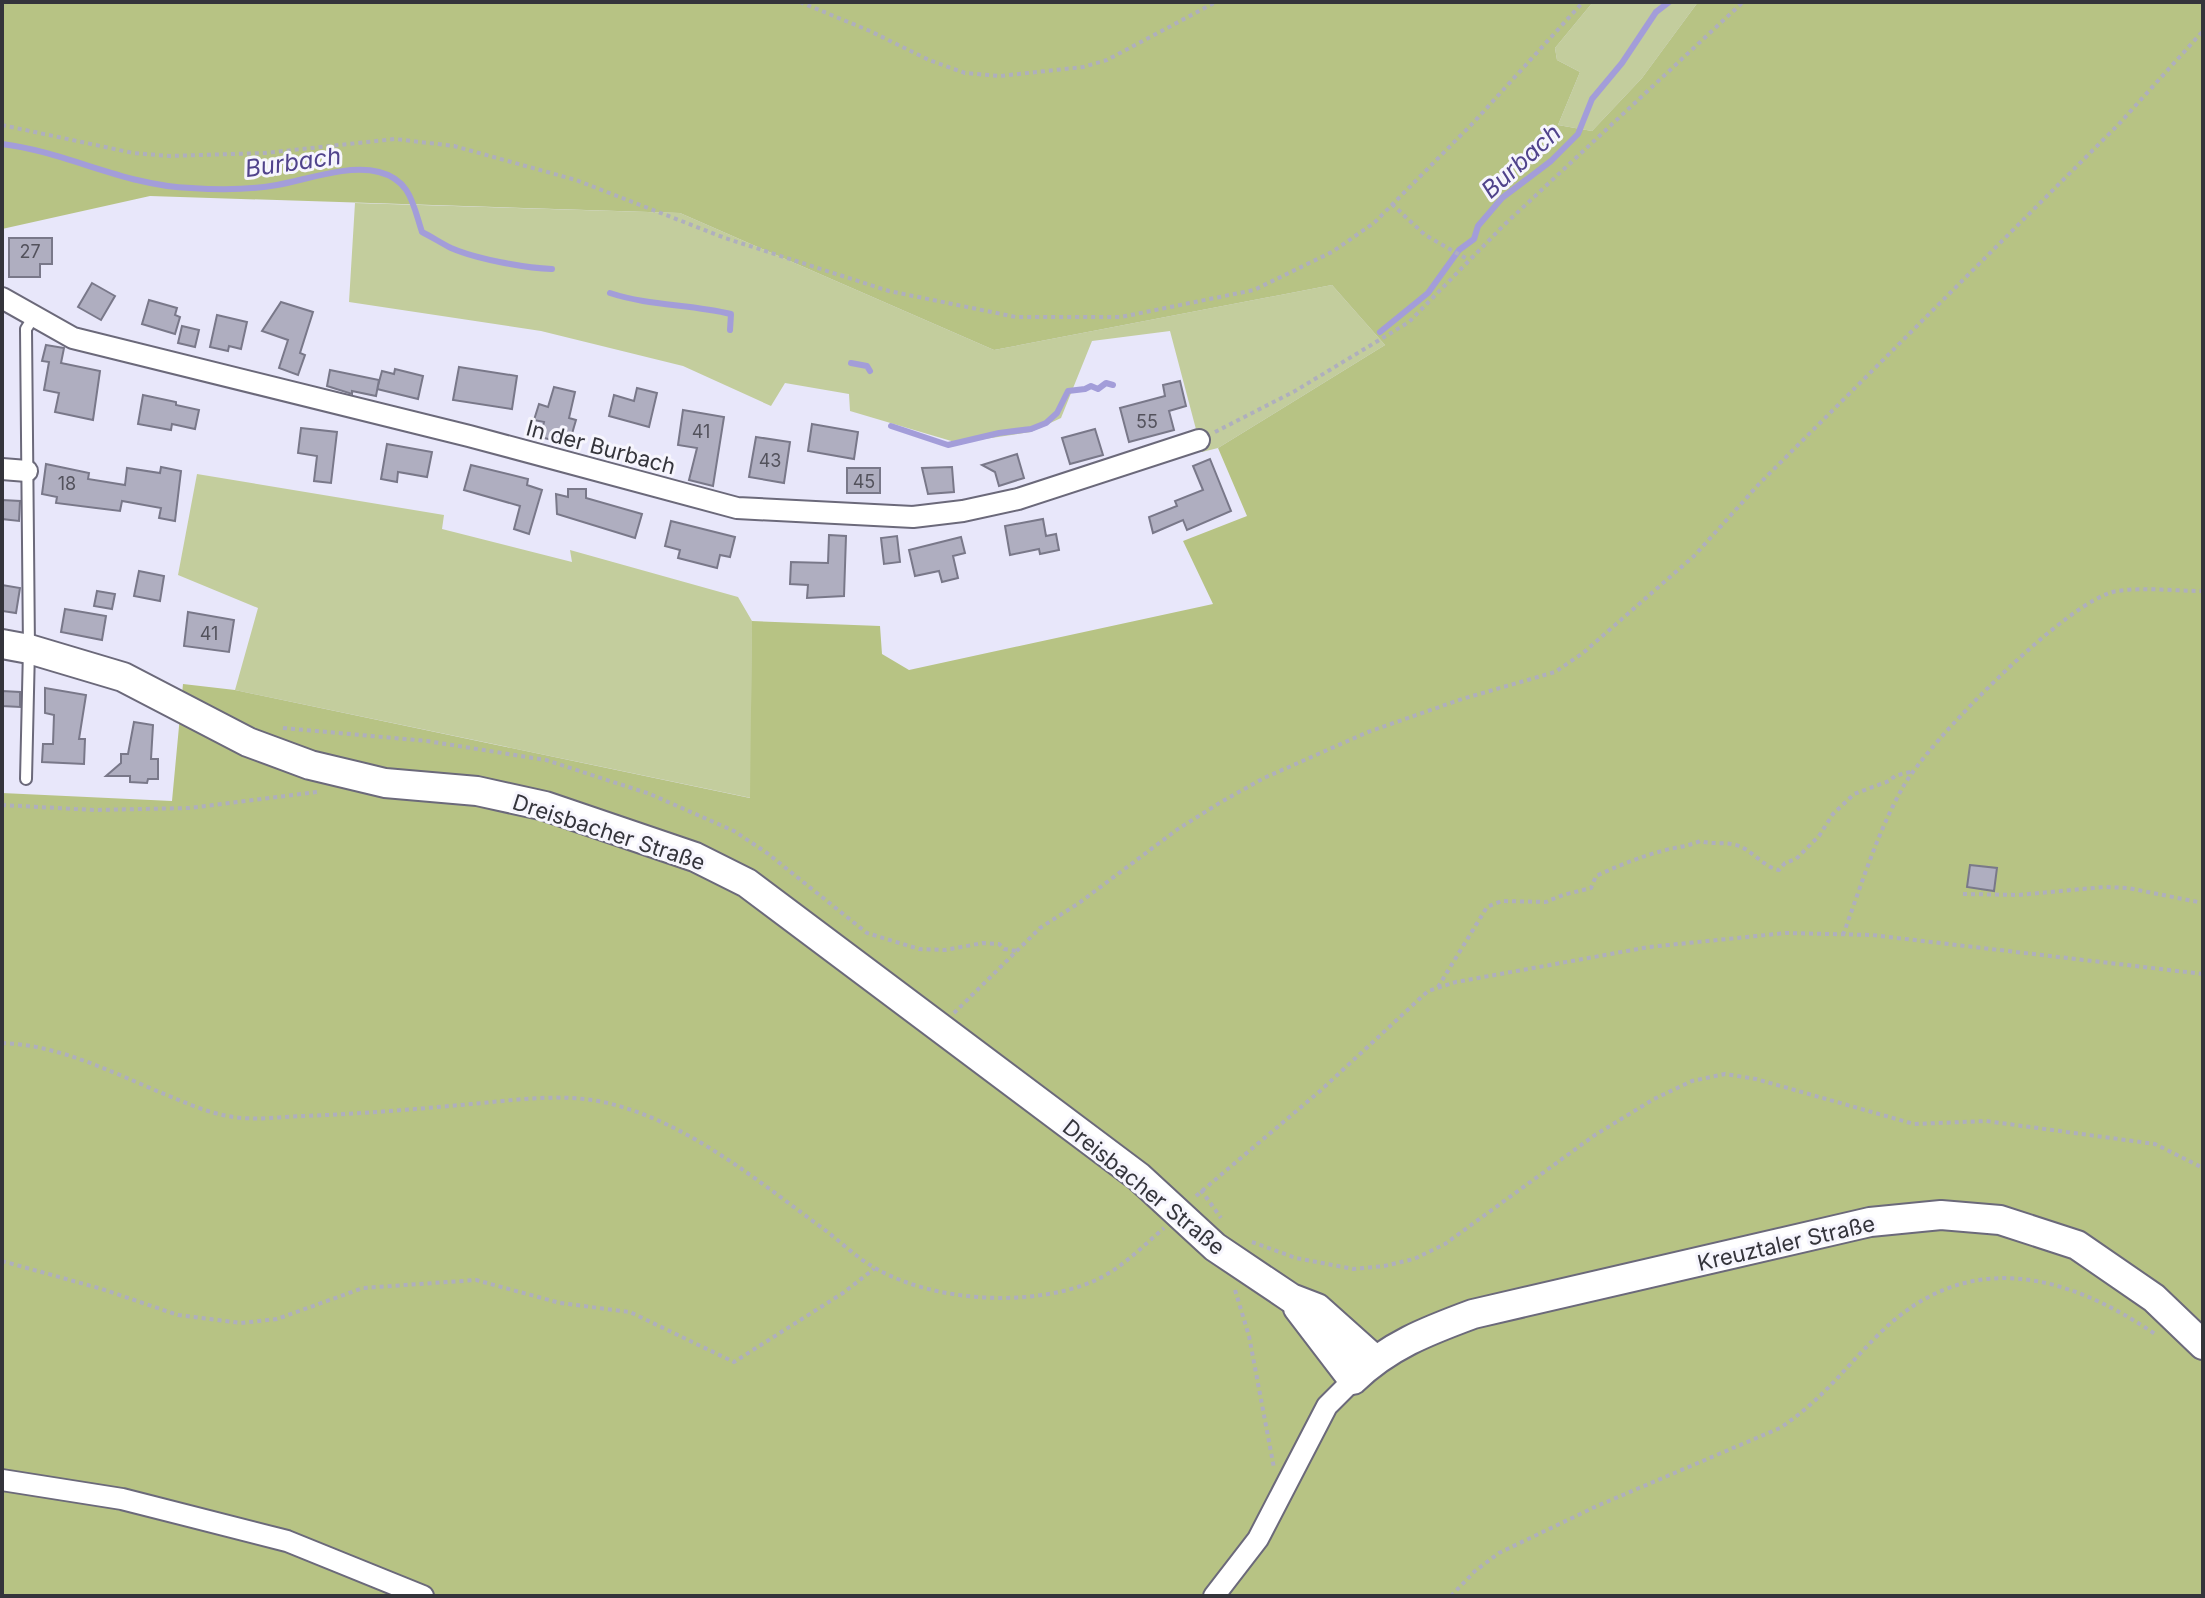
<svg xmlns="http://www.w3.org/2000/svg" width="2205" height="1598" font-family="Inter,sans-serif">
	<rect width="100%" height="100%" fill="#e8e7fa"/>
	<g fill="#c3cd9d">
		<path d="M1593 2H1698L1642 78 1592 131 1558 125 1580 72 1557 60 1555 48Z"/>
		<path d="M355 203 680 213 994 350 1332 285 1385 345 1218 448 1202 452 1170 331 1092 341 1061 418 1031 432 958 443 850 411 849 394 785 383 771 406 683 366 541 331 349 302Z"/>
		<path d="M197 474 444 515 442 529 572 562 570 550 738 597 752 621 751 798 235 690 258 608 178 575Z"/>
	</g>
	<path fill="#b7c384" d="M2 2H1593L1555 48 1557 60 1580 72 1558 125 1592 131 1642 78 1698 2H2203V1596H2V793L172 801 183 684 235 690 750 798 752 621 880 626 882 654 909 670 1213 604 1183 541 1247 516 1218 448 1385 345 1332 285 994 350 680 213 150 196 2 229Z"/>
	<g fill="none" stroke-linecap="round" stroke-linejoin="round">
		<g stroke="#a39dd9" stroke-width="6">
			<path d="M2 144C67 152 125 186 191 188 220 190 249 190 277 185 306 180 348 164 379 172 411 180 413 205 422 232 432 237 441 243 451 248 476 259 525 268 552 269"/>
			<path d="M610 293C649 306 691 304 731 314L730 330"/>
			<path d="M1380 332 1428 293 1459 250 1474 239 1478 226 1502 198 1551 161 1578 134 1592 99 1622 63 1656 12 1669 2"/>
			<path d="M851 363 867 366 870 371"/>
			<path d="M891 426 948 445 999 433 1031 429 1046 423 1057 413 1068 391 1085 389 1091 386 1098 389 1106 383 1113 385"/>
		</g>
	</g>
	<g fill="#afaec0" stroke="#797889" stroke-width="2">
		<path d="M9 238H52V264H40V277H9Z"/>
		<path d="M92 283 115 296 101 320 78 307Z"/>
		<path d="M149 300 177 308 175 315 180 317 175 334 142 324Z"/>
		<path d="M281 302 313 312 300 353 305 355 298 375 279 368 288 340 262 331Z"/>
		<path d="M217 315 247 322 241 349 229 346 228 351 210 347Z"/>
		<path d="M182 326 199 330 195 347 178 343Z"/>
		<path d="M46 345 64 348 61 363 100 371 93 420 55 412 59 393 44 390 49 362 42 361Z"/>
		<path d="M459 367 517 376 512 409 453 400Z"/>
		<path d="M395 369 423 376 418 399 377 389 382 371 394 374Z"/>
		<path d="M330 370 379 380 376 396 352 391V394L327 386Z"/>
		<path d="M1180 381 1186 406 1169 411 1174 430 1129 442 1120 408 1165 396 1163 385Z"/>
		<path d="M554 387 575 392 569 418 576 420 569 444 540 437 544 422 534 420 539 404 548 407Z"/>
		<path d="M637 388 657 393 649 427 609 416 614 395 634 401Z"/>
		<path d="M143 395 176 402V405L199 410 195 429 172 424 171 430 138 424Z"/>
		<path d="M683 410 724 417 713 486 689 480 697 448 678 445Z"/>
		<path d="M812 424 858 432 854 459 808 451Z"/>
		<path d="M301 428 337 432 331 483 314 481 317 456 298 453Z"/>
		<path d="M1095 429 1103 455 1070 464 1062 438Z"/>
		<path d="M756 437 790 442 784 483 749 477Z"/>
		<path d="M387 444 432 452 427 477 398 472 397 482 381 479Z"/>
		<path d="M1017 454 1024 478 999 486 995 472 982 465Z"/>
		<path d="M1210 459 1231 511 1187 530 1183 520 1153 533 1149 517 1177 506 1175 501 1203 490 1193 466Z"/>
		<path d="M46 464 89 473 88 479 125 485 127 468 160 473 161 467 181 471 175 521 159 518 161 508 122 501 120 511 56 503 57 497 42 494Z"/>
		<path d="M471 465 528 479 527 485 542 490 529 534 514 529 520 506 464 490Z"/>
		<path d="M952 467 954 492 928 494 922 468Z"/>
		<rect x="847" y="468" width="33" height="25"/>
		<path d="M568 489H586V498L642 514 635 538 557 514 556 494 568 497Z"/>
		<path d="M2 500 20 501 19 521 2 519Z"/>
		<path d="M1043 519 1046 536 1056 534 1059 550 1040 554 1039 549 1010 555 1005 526Z"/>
		<path d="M671 521 735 537 730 557 720 555 717 568 678 558 680 550 665 546Z"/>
		<path d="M829 535 846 536 844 596 807 598 808 585 790 584 791 562 828 563Z"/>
		<path d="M897 536 900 562 884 564 881 538Z"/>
		<path d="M961 537 965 553 953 556 958 578 942 582 939 571 915 576 909 550Z"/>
		<path d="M139 571 164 576 160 601 134 596Z"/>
		<path d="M2 585 20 588 16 613 2 611Z"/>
		<path d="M97 591 115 594 112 609 94 606Z"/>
		<path d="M65 609 106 616 102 640 61 632Z"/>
		<path d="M188 612 234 620 229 652 184 646Z"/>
		<path d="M45 688 86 695 79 739H85L84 764 42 762 43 744H53L54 715 45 713Z"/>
		<path d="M2 691 20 692V707L2 706Z"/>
		<path d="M134 722 153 725 151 759H158V779H148L147 783 130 782V776H106L121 763V754H128Z"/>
		<path d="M1970 865 1997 868 1994 891 1967 887Z"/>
	</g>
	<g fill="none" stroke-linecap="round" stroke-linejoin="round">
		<defs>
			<path id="lane" d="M26 779 29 649 26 329 33 318"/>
			<g id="street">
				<path d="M2 298 73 338 469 436 737 508 913 517 963 511 1018 499 1199 440"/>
				<path d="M2 469 27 471"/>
				<path d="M2 1480 122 1499 287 1541 423 1596"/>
				<path d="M1214 1596 1258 1539 1327 1406 1353 1380"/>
			</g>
			<g id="secondary">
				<path d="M2 644 29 649 123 677 248 742 310 765 385 783 477 791 545 806 695 857 747 883 1139 1177 1215 1247 1291 1298 1317 1308 1374 1359"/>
				<path d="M1298 1308 1353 1380C1388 1346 1427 1331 1473 1314L1870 1222 1941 1215 2000 1220 2077 1245 2154 1298 2203 1345"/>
			</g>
		</defs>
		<use href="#lane" stroke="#6b697a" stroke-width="14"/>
		<use href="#street" stroke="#6b697a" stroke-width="24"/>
		<use href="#secondary" stroke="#6b697a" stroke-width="32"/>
		<g stroke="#afafbe" stroke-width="4" stroke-dasharray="4 4" stroke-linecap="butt">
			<path d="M800 2 870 31 929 60 965 73 1000 76 1083 67 1107 60 1216 2"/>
			<path d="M2 125 133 153 169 156 265 153 395 139 454 146 576 180 725 238 889 291 1016 317H1121L1254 290 1332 252 1374 223 1474 122 1583 2"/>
			<path d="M1392 204 1425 235 1469 260"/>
			<path d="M1215 432 1295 391 1409 322 1504 225 1743 2"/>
			<path d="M283 728 427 741 546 760 650 794 734 831 767 853 867 933 919 949 945 950 983 943 999 944 1004 949 1017 951"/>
			<path d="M2 805 94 810 189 808 317 792"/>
			<path d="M1963 894 2018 895 2104 887 2128 888 2203 903"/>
			<path d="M1843 935C1861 886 1877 833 1903 787 1927 743 2069 598 2117 591 2144 587 2175 591 2203 591"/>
			<path d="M1438 987 1487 907 1502 901 1546 902 1563 895 1591 888 1596 876C1618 866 1639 857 1662 851 1675 847 1687 847 1700 841 1713 845 1726 841 1739 846 1754 852 1764 867 1779 870L1785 863 1796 859 1819 836 1833 814 1854 794 1889 781 1895 776 1913 771"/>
			<path d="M954 1013 1040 928 1079 903 1178 829 1221 802 1264 778 1368 732 1462 699 1555 672 1583 653 1694 556 1759 484 2118 125 2203 31"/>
			<path d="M2 1043C63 1045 119 1076 174 1098 191 1105 210 1113 228 1116 252 1121 278 1117 303 1116 360 1114 416 1109 472 1104 515 1100 561 1093 603 1102 686 1120 759 1182 825 1230 841 1242 857 1258 875 1268 934 1302 1031 1308 1094 1281 1121 1269 1142 1247 1164 1228"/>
			<path d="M1201 1190 1221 1218"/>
			<path d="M1196 1196 1320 1091 1428 991 1456 982 1649 947 1786 933 1872 935 2203 974"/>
			<path d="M1252 1242 1296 1258 1353 1269 1384 1266 1414 1259 1445 1244 1595 1135 1654 1099 1692 1081 1725 1074 1756 1079 1914 1124 1986 1121 2155 1144 2203 1168"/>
			<path d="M2 1261 102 1289 178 1315 241 1323 277 1319 363 1288 476 1280 560 1303 630 1312 734 1362 843 1293 874 1269"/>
			<path d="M1235 1290 1249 1336 1274 1468"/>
			<path d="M1451 1596 1475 1571 1499 1553 1597 1506 1780 1428C1822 1400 1843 1370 1877 1336 1964 1248 2062 1271 2155 1334"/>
		</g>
		<use href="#lane" stroke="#fff" stroke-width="10"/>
		<use href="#street" stroke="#fff" stroke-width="20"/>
		<use href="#secondary" stroke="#fff" stroke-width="28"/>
	</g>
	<g text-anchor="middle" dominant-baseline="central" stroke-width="6" stroke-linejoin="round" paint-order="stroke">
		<g font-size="18" fill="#53525c">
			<text x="30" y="251">27</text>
			<text x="1147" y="421">55</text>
			<text x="701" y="431">41</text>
			<text x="770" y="460">43</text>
			<text x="864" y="481">45</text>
			<text x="67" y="483">18</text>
			<text x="209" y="633">41</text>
		</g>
		<g font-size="22" fill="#34343b" stroke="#f6f5fd">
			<text transform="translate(601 447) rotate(15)">In der Burbach</text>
			<text transform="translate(609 832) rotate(18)">Dreisbacher Straße</text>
			<text transform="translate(1144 1187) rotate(39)">Dreisbacher Straße</text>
			<text transform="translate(1786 1243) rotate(-13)">Kreuztaler Straße</text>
		</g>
		<g font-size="24" font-style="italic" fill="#50438b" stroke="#f6f5fd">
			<text transform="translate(1521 161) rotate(-42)">Burbach</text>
			<text transform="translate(293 162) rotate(-8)">Burbach</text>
		</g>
	</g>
	<rect width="2205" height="1598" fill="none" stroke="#34343b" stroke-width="8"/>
</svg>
